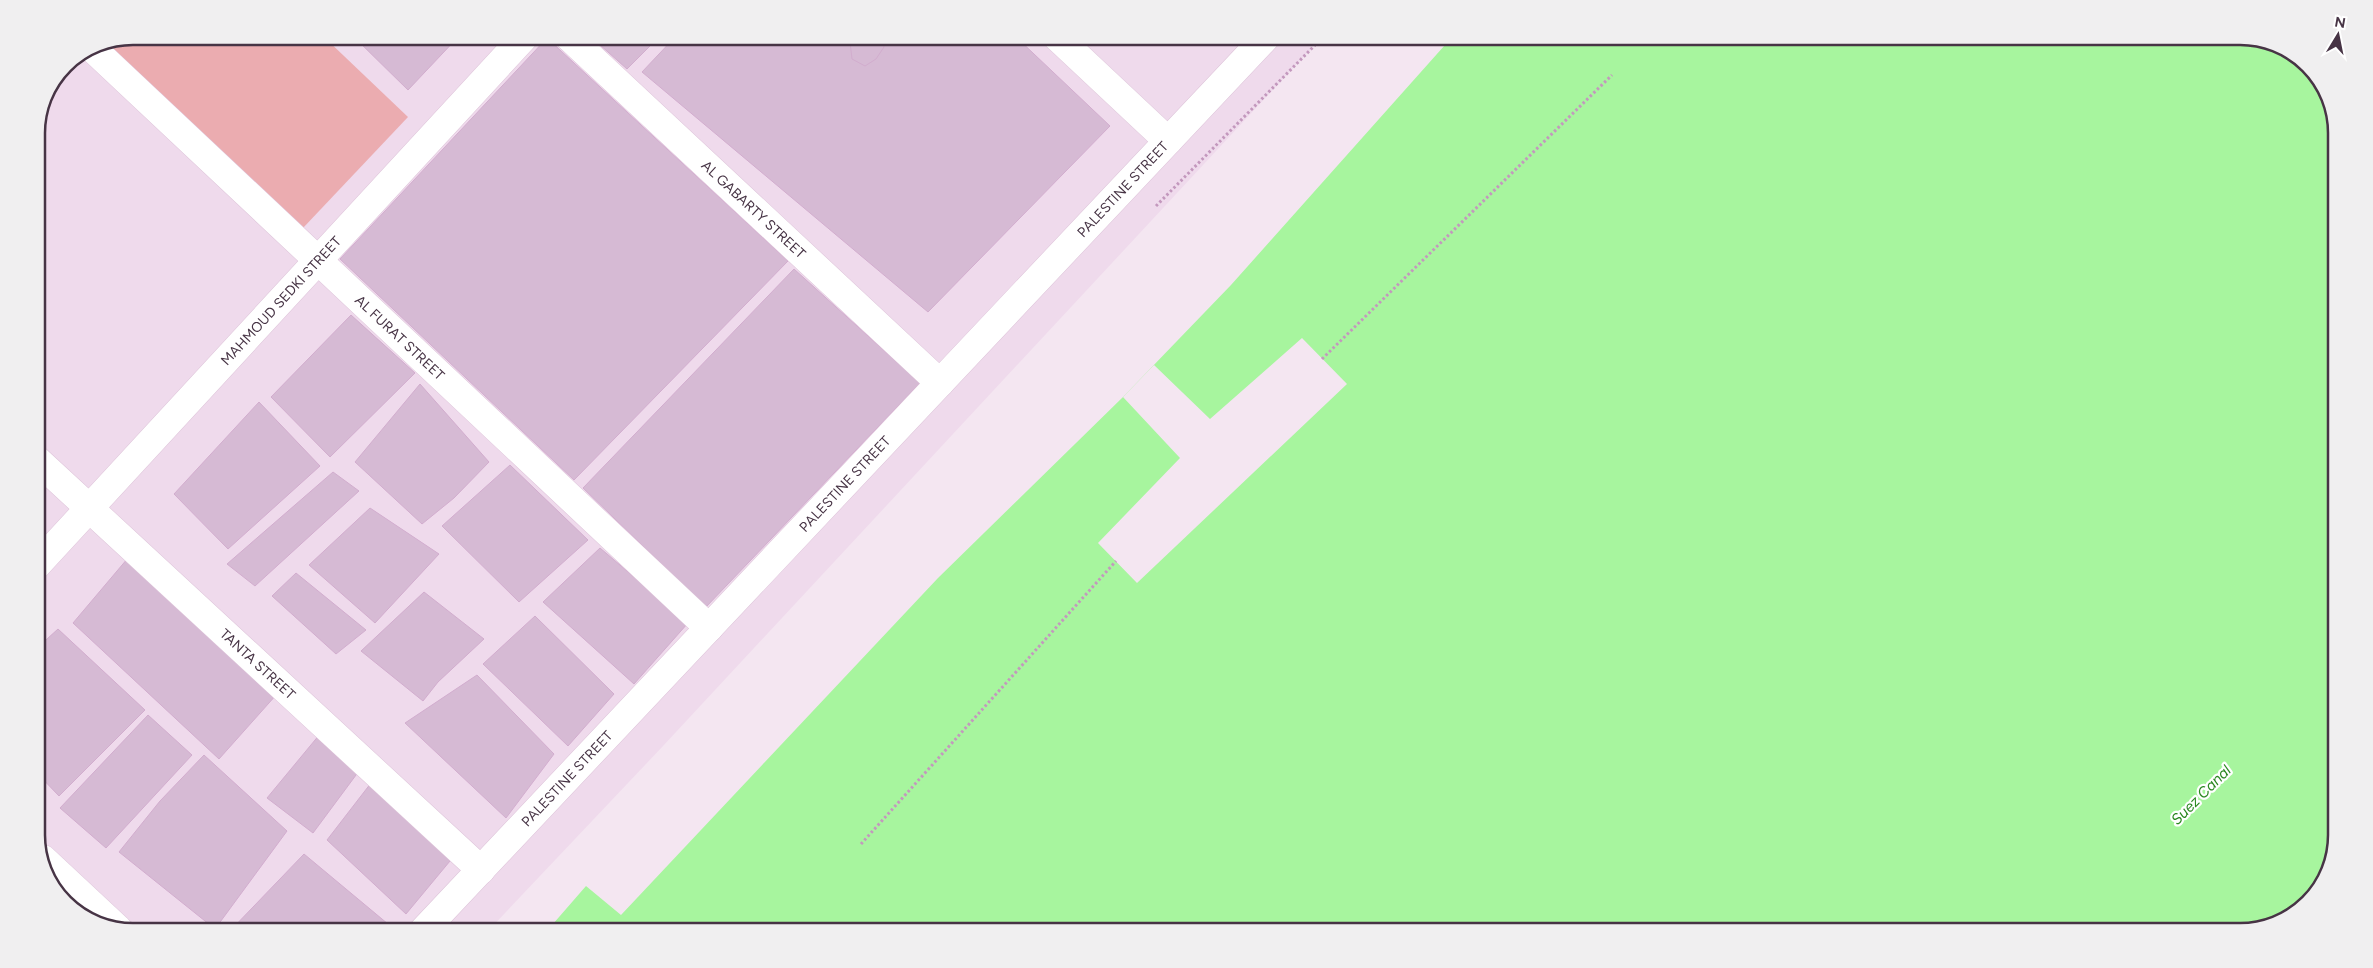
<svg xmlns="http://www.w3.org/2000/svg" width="2373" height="968" font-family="Figtree,sans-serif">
	<rect width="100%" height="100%" fill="#f4e6f1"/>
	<path fill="#efdaec" d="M133 36H1323L663 746 487 932H133L96 925 56 894 36 842V127L65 64 96 43Z"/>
	<path fill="#ebacb0" d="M133 36H323L408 117 303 228 104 42Z"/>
	<path fill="#a7f59e" d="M1453 36H2240L2277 43 2320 79 2337 127V835L2330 872 2294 915 2240 932H546L586 886 621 915 938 578 1123 397 1231 285Z"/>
	<path fill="#f4e6f1" d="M1302 338 1347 384 1137 583 1098 543 1180 458 1123 397 1154 365 1210 419Z"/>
	<g fill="#d6bad4" stroke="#d2adce">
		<path d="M353 36H459L408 90Z"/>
		<path d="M590 36H660L627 69Z"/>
		<path d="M676 36H1015L1110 126 928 312 642 72Z"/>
		<path d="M854 36H882L884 47 876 59 865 66 852 59 850 42Z"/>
		<path d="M547 38 788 261 574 480 340 259Z"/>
		<path d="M794 269 920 383 706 607 583 488Z"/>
		<path d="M351 315 415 373 330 457 271 397Z"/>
		<path d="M420 384 489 462 454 498 422 524 355 462Z"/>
		<path d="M259 402 320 466 228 549 174 494Z"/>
		<path d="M510 465 588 540 519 602 442 526Z"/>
		<path d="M333 472 359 491 255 586 227 564Z"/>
		<path d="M370 508 439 554 375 623 309 565Z"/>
		<path d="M600 548 688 623 634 684 543 602Z"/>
		<path d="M128 558 277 694 219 759 73 623Z"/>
		<path d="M296 573 366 630 336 654 272 596Z"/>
		<path d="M424 592 484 639 438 682 423 701 361 651Z"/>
		<path d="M535 616 614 694 568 746 483 664Z"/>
		<path d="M58 629 145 710 59 796 36 772V649Z"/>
		<path d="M477 675 554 754 506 818 405 723Z"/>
		<path d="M148 715 192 755 106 848 60 808Z"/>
		<path d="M320 734 359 771 313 833 267 798Z"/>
		<path d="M204 755 287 831 215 929 119 852 160 801Z"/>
		<path d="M371 783 450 861 406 914 327 840Z"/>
		<path d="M304 854 388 924 381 932H229Z"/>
	</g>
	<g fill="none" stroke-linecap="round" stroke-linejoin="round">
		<defs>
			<g id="minor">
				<path id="s1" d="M568 36 940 383"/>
				<path d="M1056 36 1168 141"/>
				<path id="s2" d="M91 47 709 628"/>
				<path id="s3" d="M36 459 481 870"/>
				<path id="s4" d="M36 566 525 36"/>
				<path d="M43 859 118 929"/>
				<path id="s5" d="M422 932 1267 36"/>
			</g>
		</defs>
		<use href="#minor" stroke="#dec5da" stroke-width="29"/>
		<g stroke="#c398bd" stroke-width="3" stroke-dasharray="2.5 2.5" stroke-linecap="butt">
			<path d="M1156 206 1324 36"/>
			<path d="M1322 359 1612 75"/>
			<path d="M861 844 1116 561"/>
		</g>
		<use href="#minor" stroke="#fff" stroke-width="28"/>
	</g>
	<g text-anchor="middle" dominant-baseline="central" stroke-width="4.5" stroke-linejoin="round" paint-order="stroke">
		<g font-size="14" fill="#473445" stroke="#fff">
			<text stroke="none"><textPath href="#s5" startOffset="1021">PALESTINE STREET</textPath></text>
			<text stroke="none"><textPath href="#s1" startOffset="254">AL GABARTY STREET</textPath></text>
			<text stroke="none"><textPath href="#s4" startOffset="361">MAHMOUD SEDKI STREET</textPath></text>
			<text stroke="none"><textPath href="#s2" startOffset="424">AL FURAT STREET</textPath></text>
			<text stroke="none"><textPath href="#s5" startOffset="616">PALESTINE STREET</textPath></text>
			<text stroke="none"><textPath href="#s3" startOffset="302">TANTA STREET</textPath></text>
			<text stroke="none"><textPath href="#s5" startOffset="211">PALESTINE STREET</textPath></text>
		</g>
		<g font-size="15" font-style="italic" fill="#2a8720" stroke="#fff">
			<text transform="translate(2201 795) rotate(-45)">Suez Canal</text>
		</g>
	</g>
	<path d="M0 0H2373V968H0ZM133 45H2240A88 88 0 0 1 2328 133V835A88 88 0 0 1 2240 923H133A88 88 0 0 1 45 835V133A88 88 0 0 1 133 45Z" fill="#f0eff0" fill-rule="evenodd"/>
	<path fill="none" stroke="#473445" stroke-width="2.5" d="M133 45H2240A88 88 0 0 1 2328 133V835A88 88 0 0 1 2240 923H133A88 88 0 0 1 45 835V133A88 88 0 0 1 133 45Z"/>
	<g transform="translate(2338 35) rotate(10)" stroke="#ffffff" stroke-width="4" paint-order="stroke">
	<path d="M0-4L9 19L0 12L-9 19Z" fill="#473445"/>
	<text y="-8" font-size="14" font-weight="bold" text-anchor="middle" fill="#473445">N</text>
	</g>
</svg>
